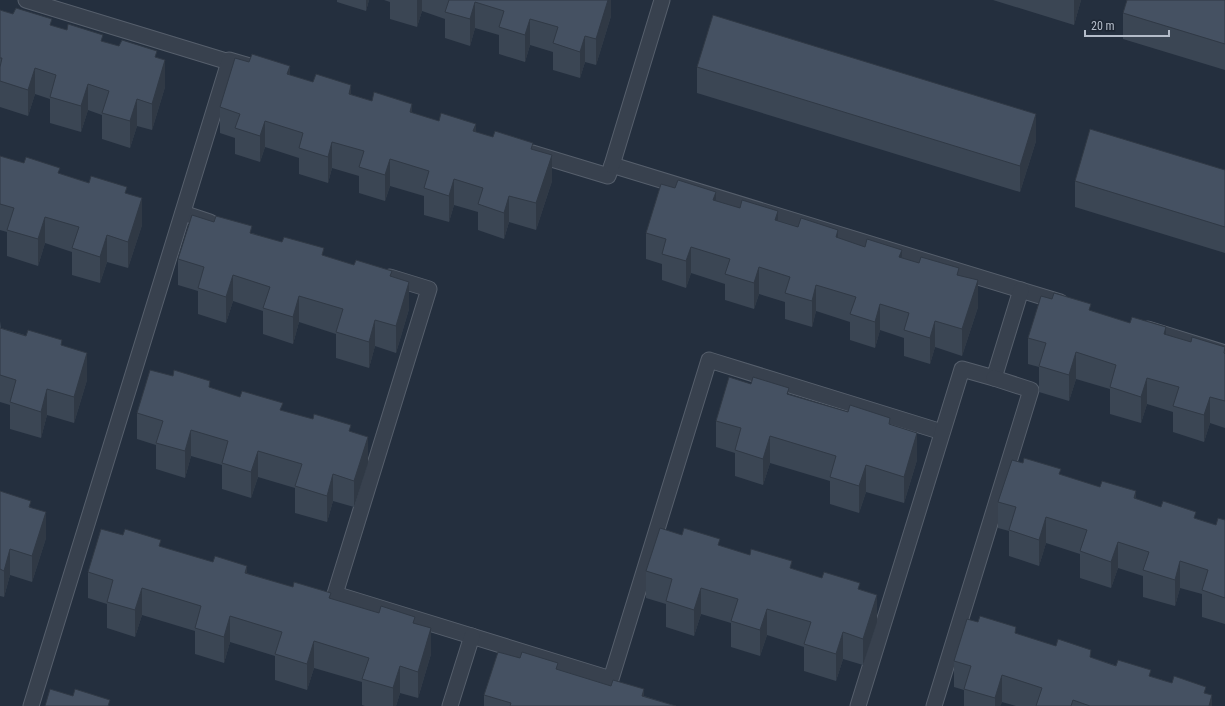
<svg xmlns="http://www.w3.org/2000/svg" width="1225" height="706" font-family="'Roboto Condensed',sans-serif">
	<rect width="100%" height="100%" fill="#242f3e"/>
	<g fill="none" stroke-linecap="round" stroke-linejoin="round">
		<defs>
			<g id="service">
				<path d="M26 0 229 62V60L253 67"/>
				<path d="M532 153 608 176 612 165 1060 302"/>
				<path d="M612 165 662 0"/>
				<path d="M183 213 210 222"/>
				<path d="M390 277 429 289 335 594 611 679 709 360 942 432"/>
				<path d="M1148 329 1225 353"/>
				<path d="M31 706 229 62"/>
				<path d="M450 706 472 636"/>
				<path d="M858 706 962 369 994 378 1021 290"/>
				<path d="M934 706 1031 390 994 378"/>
			</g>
		</defs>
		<use href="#service" stroke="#565f6c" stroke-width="17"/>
		<use href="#service" stroke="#38414e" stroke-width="15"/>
	</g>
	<g fill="#3b4654">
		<path d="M337 0H369L366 11 337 2Z"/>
		<path d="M384 0H611V16L596 65 585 62 580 78 553 70V52L530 45 525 62 499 54V35L475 28 470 46 445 38V19L422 11 417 27 390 19V2Z"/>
		<path d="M993 0H1081L1074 25Z"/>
		<path d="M1225 0V70L1123 39V13Z"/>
		<path d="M0 10 157 58 165 87 152 130 137 126 130 148 102 139V115L88 110 81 132 50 123V99L35 94 28 116 0 107Z"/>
		<path d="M249 62 372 101 533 149 552 181 536 230 509 222 504 239 478 230V212L454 205 449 222 424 215V196L390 186 385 201 359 193V176L332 168 328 183 299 174V158L265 147 260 162 235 154V138L220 133V107Z"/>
		<path d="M697 67 1036 141 1020 192 697 93Z"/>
		<path d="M0 156 127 194 142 225 128 268 107 262 100 283 72 275V252L45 243 38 266 7 256V232L0 230Z"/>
		<path d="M1225 170V253L1075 207V181Z"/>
		<path d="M716 201 778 220 838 238 865 247 959 275 978 307 962 356 935 347 930 364 904 356V338L880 330 875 348 850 340V322L816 311 812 327 785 319V302L759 294 754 309 725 300V284L691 273 686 288 662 280V264L646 259V233Z"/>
		<path d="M252 233 392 277 409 309 396 353 375 346 369 368 336 358V334L299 322 293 344 263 334V311L233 301 226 323 198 314V291L178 285V259Z"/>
		<path d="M1091 311 1191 342 1225 347V428L1210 423 1204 442 1173 432V412L1147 404 1141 423 1110 414V389L1076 379 1069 401 1039 392V367L1028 364V338Z"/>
		<path d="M0 321 1 328 62 346 87 380 74 423 47 415 41 438 10 429V405L0 402Z"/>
		<path d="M210 388 351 432 368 463 354 507 333 501 327 522 295 513V488L258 477 251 498 222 489V465L191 456 185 478 156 469V445L137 439V413Z"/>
		<path d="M789 394 890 425 917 460 904 503 866 492 859 513 830 504V481L770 463 763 485 735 476V453L716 447V421Z"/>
		<path d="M1061 475 1216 525 1225 520V624L1202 617V594L1180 588 1175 606 1143 597V576L1118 568 1111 588 1080 578V554L1046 543 1039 566 1009 556V531L998 528V502Z"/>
		<path d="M0 491 31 507 46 538 32 582 10 575 4 597 0 596Z"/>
		<path d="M123 535 331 599 415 623 431 654 418 698 400 693 396 706H365L362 705V682L314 668 307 690 275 680V656L230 642 224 663 195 654V631L142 615 135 637 107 628V604L88 598V572Z"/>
		<path d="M682 535 720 546 860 590 877 622 863 665 843 659 836 681 804 671V647L767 635 760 656 731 647V623L701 614 694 636 666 627V604L646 598V571Z"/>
		<path d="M1016 634 1172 683 1206 693 1212 706H1016L1002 702 1000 706H964V690L954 687V661Z"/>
		<path d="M558 669 644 696 676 706H484V695Z"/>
	</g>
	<g fill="#303945">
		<path d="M366 0H369L366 11Z"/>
		<path d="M417 0H422V11L417 27Z"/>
		<path d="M605 0H611V16L596 65V39Z"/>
		<path d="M1074 0H1081L1074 25Z"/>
		<path d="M475 2V28L470 46V19Z"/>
		<path d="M530 19V45L525 62V35Z"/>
		<path d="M585 36V62L580 78V52Z"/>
		<path d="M165 60V87L152 130V104Z"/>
		<path d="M290 66V92L287 74Z"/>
		<path d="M35 68V94L28 116V90Z"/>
		<path d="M88 84V110L81 132V106Z"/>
		<path d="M351 85V111L349 94Z"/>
		<path d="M137 99V126L130 148V121Z"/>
		<path d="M412 104V131L410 112Z"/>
		<path d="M1036 114V141L1020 192V166Z"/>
		<path d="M265 121V147L260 162V136Z"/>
		<path d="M476 124V150L473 131Z"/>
		<path d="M332 142V168L328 183V157Z"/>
		<path d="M552 155V181L536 230V203Z"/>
		<path d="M390 159V186L385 201V175Z"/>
		<path d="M454 179V205L449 222V196Z"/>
		<path d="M716 192V218L713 200Z"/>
		<path d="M509 196V222L504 239V213Z"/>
		<path d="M142 198V225L128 268V242Z"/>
		<path d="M778 211V237L775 220Z"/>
		<path d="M45 217V243L38 266V239Z"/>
		<path d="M838 230V256L836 237Z"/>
		<path d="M107 235V262L100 283V257Z"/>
		<path d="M691 247V273L686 288V261Z"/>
		<path d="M902 250V276L899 257Z"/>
		<path d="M759 267V294L754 309V283Z"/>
		<path d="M233 275V301L226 323V297Z"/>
		<path d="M978 280V307L962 356V329Z"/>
		<path d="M409 282V309L396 353V326Z"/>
		<path d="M816 285V311L812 327V301Z"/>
		<path d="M299 296V322L293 344V317Z"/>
		<path d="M880 304V330L875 348V322Z"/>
		<path d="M375 320V346L369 368V342Z"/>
		<path d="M935 321V347L930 364V338Z"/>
		<path d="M1166 327V353L1164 334Z"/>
		<path d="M1076 352V379L1069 401V375Z"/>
		<path d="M87 353V380L74 423V397Z"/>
		<path d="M1147 378V404L1141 423V397Z"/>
		<path d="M47 389V415L41 438V412Z"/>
		<path d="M1210 397V423L1204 442V415Z"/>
		<path d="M191 430V456L185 478V451Z"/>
		<path d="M917 433V460L904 503V477Z"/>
		<path d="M770 436V463L763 485V459Z"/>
		<path d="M368 437V463L354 507V481Z"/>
		<path d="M258 451V477L251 498V472Z"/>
		<path d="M866 465V492L859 513V486Z"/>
		<path d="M333 474V501L327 522V496Z"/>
		<path d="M1136 491V518L1134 498Z"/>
		<path d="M46 512V538L32 582V556Z"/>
		<path d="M1046 517V543L1039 566V540Z"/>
		<path d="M1118 542V568L1111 588V562Z"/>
		<path d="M10 549V575L4 597V571Z"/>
		<path d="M1180 561V588L1175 606V580Z"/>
		<path d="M247 566V592L245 573Z"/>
		<path d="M142 588V615L135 637V610Z"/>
		<path d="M701 588V614L694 636V610Z"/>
		<path d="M877 595V622L863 665V639Z"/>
		<path d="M767 609V635L760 656V630Z"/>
		<path d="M230 616V642L224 663V637Z"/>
		<path d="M431 628V654L418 698V672Z"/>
		<path d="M843 632V659L836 681V654Z"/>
		<path d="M314 641V668L307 690V664Z"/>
		<path d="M400 666V693L396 706H393V688Z"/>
		<path d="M1002 675V702L1000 706H995V698Z"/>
		<path d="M644 689V706L642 696Z"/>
		<path d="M1212 695V706H1209Z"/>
	</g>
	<g fill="#455162" stroke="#303945">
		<path d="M449 0H608L596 39 585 36 580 52 553 43 558 27 530 19 525 35 499 27 504 11 475 2 470 19 445 12Z"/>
		<path d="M1127 0H1225V44L1123 13Z"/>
		<path d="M16 8 52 19 50 25 67 30 68 24 103 35 101 41 119 46 122 40 157 51 155 57 165 60 152 104 137 99 130 121 102 113 109 91 88 84 81 106 50 97 56 75 35 68 28 90 0 81V67L2 58H0V10L13 14Z"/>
		<path d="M713 15 1036 114 1020 166 697 67Z"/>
		<path d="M252 54 290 66 287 74 313 82 316 74 351 85 349 94 372 101 374 92 412 104 410 112 439 121 441 113 476 124 473 131 493 137 495 131 533 143 531 149 552 155 536 203 509 196 504 213 478 204 483 188 454 179 449 196 424 188 429 171 390 159 385 175 359 167 364 151 332 142 328 157 299 148 303 133 265 121 260 136 235 128 240 114 220 107 235 58 249 62Z"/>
		<path d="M1090 129 1225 170V227L1075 181Z"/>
		<path d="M0 156 24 163 26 157 60 168 58 173 89 183 91 176 127 187 125 193 142 198 128 242 107 235 100 257 72 248 79 227 45 217 38 239 7 230 14 208 0 204Z"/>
		<path d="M678 180 716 192 713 200 740 208 742 200 778 211 775 220 798 227 801 218 838 230 836 237 865 247 867 239 902 250 899 257 919 263 921 257 959 268 957 275 978 280 962 329 935 321 930 338 904 330 909 313 880 304 875 322 850 314 856 297 816 285 812 301 785 293 790 277 759 267 754 283 725 274 730 259 691 247 686 261 662 254 666 239 646 233 661 184 675 188Z"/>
		<path d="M192 215 214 222 216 216 252 226 250 233 282 242 284 237 324 248 322 255 354 265 356 260 392 271 390 276 409 282 396 326 375 320 369 342 336 332 343 309 299 296 293 317 263 308 270 287 233 275 226 297 198 288 204 267 178 259Z"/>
		<path d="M1054 293 1091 304 1089 310 1130 323 1132 317 1166 327 1164 334 1191 342 1192 337 1225 347 1224 353 1225 354V401L1210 397 1204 415 1173 406 1179 387 1147 378 1141 397 1110 387 1116 365 1076 352 1069 375 1039 366 1046 343 1028 338 1041 296 1052 299Z"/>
		<path d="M0 328 26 336 28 330 62 340 61 345 87 353 74 397 47 389 41 412 10 402 16 380 0 375Z"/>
		<path d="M150 370 173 376 174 370 210 381 209 387 240 397 242 391 283 403 280 410 313 419 314 414 351 425 349 431 368 437 354 481 333 474 327 496 295 486 302 464 258 451 251 472 222 463 228 441 191 430 185 451 156 443 163 421 137 413Z"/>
		<path d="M729 377 751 384 753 377 789 388 787 394 848 412 850 405 890 418 889 424 917 433 904 477 866 465 859 486 830 477 836 456 770 436 763 459 735 450 741 428 716 421Z"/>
		<path d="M1024 458 1061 469 1059 474 1100 487 1102 481 1136 491 1134 498 1161 507 1163 501 1196 512 1194 518 1216 525 1218 518 1225 520V598L1202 590 1208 570 1180 561 1175 580 1143 570 1149 552 1118 542 1111 562 1080 551 1087 530 1046 517 1039 540 1009 530 1016 507 998 502 1012 460 1023 463Z"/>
		<path d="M0 491 31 501 29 507 46 512 32 556 10 549 4 571 0 569Z"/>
		<path d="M660 528 682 535 684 528 720 539 718 545 750 555 751 549 792 561 790 568 822 578 824 572 860 583 858 589 877 595 863 639 843 632 836 654 804 644 811 622 767 609 760 630 731 621 738 599 701 588 694 610 666 601 672 579 646 571Z"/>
		<path d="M101 529 123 535 125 529 161 540 159 546 213 562 215 556 247 566 245 573 293 587 294 582 331 593 329 598 379 613 381 606 415 617 413 623 431 628 418 672 400 666 393 688 362 679 369 658 314 641 307 664 275 654 282 632 230 616 224 637 195 628 201 606 142 588 135 610 107 602 113 580 88 572Z"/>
		<path d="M980 616 1016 627 1015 633 1056 646 1058 639 1091 650 1090 657 1116 666 1118 660 1151 670 1149 676 1172 683 1174 676 1206 687 1204 693 1212 695 1209 706H1090L1073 700 1071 706H1036L1042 688 1002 675 995 698 964 689 971 666 954 661 967 619 978 622Z"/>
		<path d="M498 652 520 658 522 652 558 663 556 669 611 686 613 680 644 689 642 696 676 706H510L511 703 484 695Z"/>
		<path d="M50 689 73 696 75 689 110 700 108 706H45Z"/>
	</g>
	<path d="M1085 30v6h84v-6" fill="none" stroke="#b4bcc9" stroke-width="2"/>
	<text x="1091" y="30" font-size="12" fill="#b4bcc9" stroke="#1d2633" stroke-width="3" paint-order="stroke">20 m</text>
</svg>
